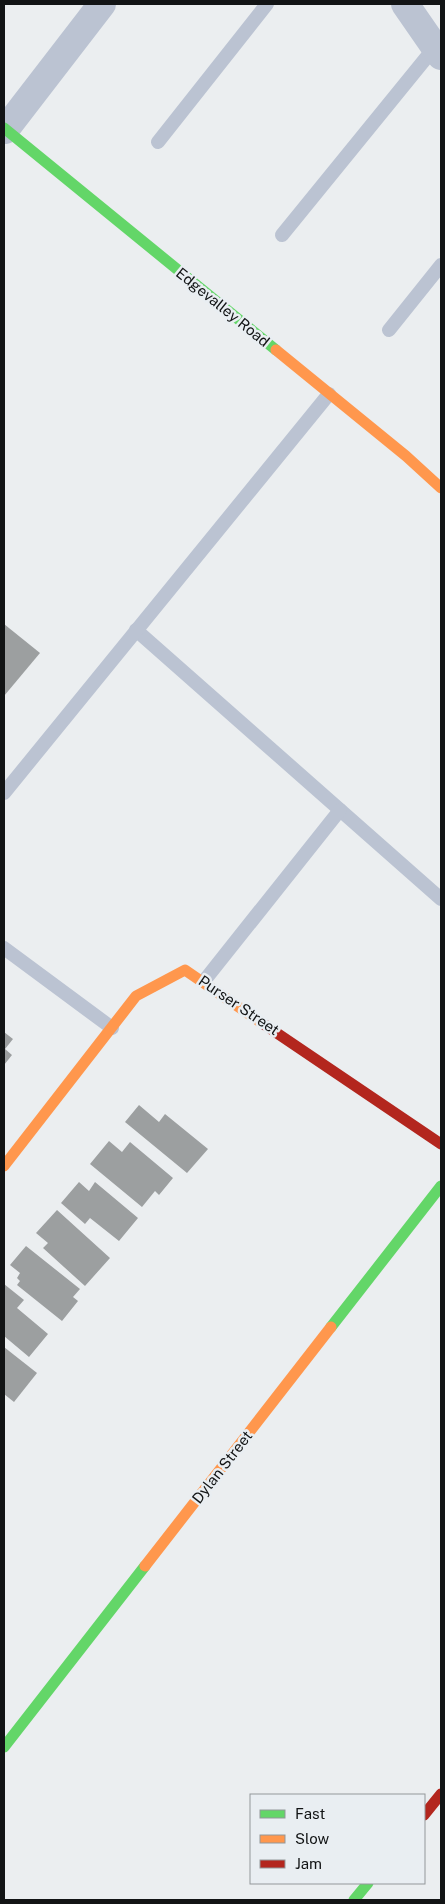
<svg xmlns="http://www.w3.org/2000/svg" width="445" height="1904" font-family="'Public Sans',sans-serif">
	<rect width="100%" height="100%" fill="#ebeef0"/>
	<g fill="#9c9fa0">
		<path d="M4 624 40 653 4 696Z"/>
		<path d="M4 1032 13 1039 5 1049 12 1055 4 1065Z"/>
		<path d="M139 1105 159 1122 165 1114 208 1149 187 1173 125 1122Z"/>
		<path d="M109 1141 122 1152 130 1142 173 1178 159 1195 155 1191 142 1207 90 1164Z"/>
		<path d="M79 1182 89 1191 95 1182 138 1218 119 1241 90 1218 85 1224 61 1203Z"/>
		<path d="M57 1210 110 1258 85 1286 43 1248 48 1243 36 1233Z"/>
		<path d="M26 1246 80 1289 73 1297 78 1301 62 1321 17 1285 20 1281 17 1278 20 1273 10 1265Z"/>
		<path d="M4 1284 24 1300 17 1308 48 1334 29 1357 4 1336Z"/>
		<path d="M4 1347 37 1373 14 1402 4 1394Z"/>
	</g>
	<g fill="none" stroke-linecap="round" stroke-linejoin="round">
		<g stroke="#bbc3d2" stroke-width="14">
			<path d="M158 142 267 4"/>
			<path d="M282 235 435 47"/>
			<path d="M389 330 441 265"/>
			<path d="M136 630 441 899"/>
			<path d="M4 793 329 394"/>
			<path d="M4 948 112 1028"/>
			<path d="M204 981 340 810"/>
		</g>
		<g stroke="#bbc3d2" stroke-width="28">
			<path d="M405 4 441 56"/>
			<path d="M5 130 102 4"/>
		</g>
		<g stroke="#63d668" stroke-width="11">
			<path d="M4 128 276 350"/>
			<path d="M331 1327 441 1186"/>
			<path d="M4 1747 145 1566"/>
			<path d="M354 1900 368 1883"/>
		</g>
		<g stroke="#ff974d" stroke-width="11">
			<path d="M276 350 406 456 441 488"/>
			<path d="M4 1166 136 996 185 970 262 1023"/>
			<path d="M145 1566 331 1327"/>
		</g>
		<g stroke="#b3261e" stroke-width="11">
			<path d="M262 1023 441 1144"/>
			<path d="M424 1815 441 1794"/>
		</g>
	</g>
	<g text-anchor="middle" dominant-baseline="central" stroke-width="5" stroke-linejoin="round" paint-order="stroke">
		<g font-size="15" fill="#121415" stroke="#e9eef2">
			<text transform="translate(223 307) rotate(39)">Edgevalley Road</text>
			<text transform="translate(239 1005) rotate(34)">Purser Street</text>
			<text transform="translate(222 1467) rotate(-52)">Dylan Street</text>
		</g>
	</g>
	<rect width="445" height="1904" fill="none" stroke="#121415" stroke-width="10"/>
	<rect x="250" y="1794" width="175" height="90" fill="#e9eef2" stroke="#93979a"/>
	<rect x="260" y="1810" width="25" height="8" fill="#63d668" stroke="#93979a"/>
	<text x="295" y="1819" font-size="15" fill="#121415">Fast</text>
	<rect x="260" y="1835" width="25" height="8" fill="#ff974d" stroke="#93979a"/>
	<text x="295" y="1844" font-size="15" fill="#121415">Slow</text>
	<rect x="260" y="1860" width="25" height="8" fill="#b3261e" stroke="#93979a"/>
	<text x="295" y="1869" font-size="15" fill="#121415">Jam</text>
</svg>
